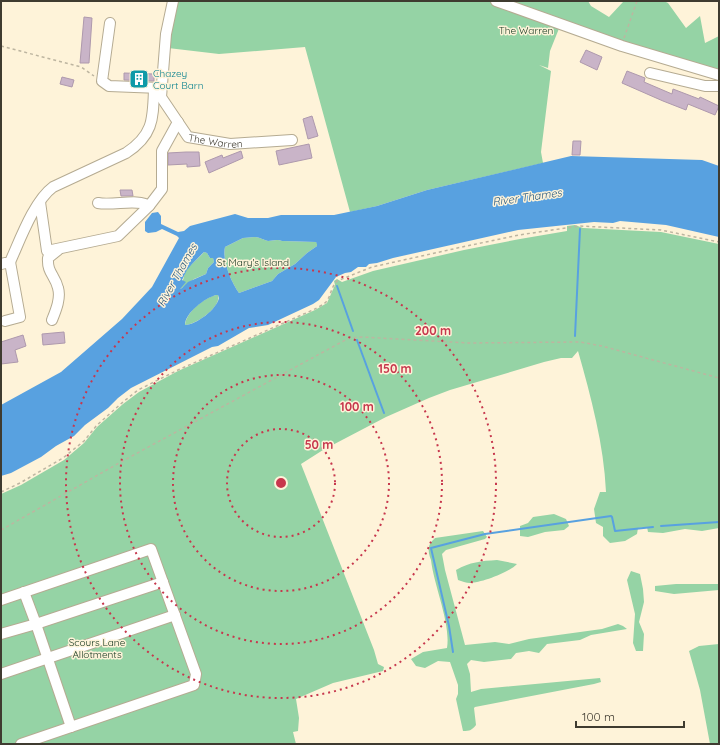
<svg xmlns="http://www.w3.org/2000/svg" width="720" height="745" font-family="Quicksand,sans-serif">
	<rect width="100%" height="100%" fill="#fef3d9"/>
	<g fill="#95d3a5">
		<path d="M174 1H588L591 6 609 17 623 2 627 1H664L668 3 686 28 700 16 705 43 719 36V77L562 21 550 51 548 68 539 65 551 71 541 152 543 163 427 190 377 206 350 212 305 47 219 54 168 48Z"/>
		<path d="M575 225 583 228 661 232 719 244V528L702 531 685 529 663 533 648 532 647 527 638 528 637 534 625 541 610 543 603 536V527L596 523 594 509 600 492H606C604 445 591 397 578 351L572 358H561L544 362 450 390 429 398 386 417 323 450 301 464 374 650 378 664 384 667 383 671 333 683 296 699 299 718 298 731 293 732 296 744H1V494L21 485 64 460 84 443 97 427 123 404 139 392 178 371 315 310 327 303 335 285 334 281 337 279 342 282 373 271 464 250 520 239 567 231V226Z"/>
		<path d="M255 237C259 237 264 240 268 241 273 241 276 239 282 241L316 242 317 243V246L307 253 295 264 278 274 272 281 239 293C231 282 222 260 225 247L243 238Z"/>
		<path d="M204 252 207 253 210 258H213L214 262 208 268 206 274 194 279 182 288 180 289C183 283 183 277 186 271 191 263 199 259 204 252Z"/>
		<path d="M216 295H218C222 307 195 325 185 325 186 312 204 298 216 295Z"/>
		<path d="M554 514 566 519 569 526 564 530 545 532 528 537 520 536V526L528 523 533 517Z"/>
		<path d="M483 531 487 537 485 539 446 550 442 554 445 570 465 645 495 642 509 644 529 639 602 629 618 624 623 626 627 629 591 635 580 640 547 644 539 653 529 651 516 653 511 659 484 662 471 660 467 664 470 674 471 692 481 689 600 678 601 682 594 684 475 707 474 708 476 725C472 730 470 731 463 731L456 699 458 694V685L450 662 438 661 425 668 416 666 411 659 423 652 447 648C451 624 434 586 431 560 430 557 428 552 429 548 429 544 432 541 435 538Z"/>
		<path d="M497 560 517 564C510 572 481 583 470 583 466 583 462 581 458 580L456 570C470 562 481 561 497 560Z"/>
		<path d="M631 571 640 574 643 589 644 602 639 622 644 634 643 651H636L633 643 635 614 627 580Z"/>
		<path d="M676 584H719V590L674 594 655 591V586Z"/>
		<path d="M719 644V744H710L700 690 689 651 699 646Z"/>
	</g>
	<path fill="#58a1e0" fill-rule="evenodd" d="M571 156 702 160 719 166V237L666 225 620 221 613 223 594 222 518 230 393 258 377 263 369 264 366 267H358L351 272 345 273 336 277 319 300 313 304 268 325 249 328 218 346 212 347 131 388 118 398 108 408 85 425 74 436 56 446 41 457 11 473 1 476V405L61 372 122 319 152 287 179 238 177 236 162 229 156 232 148 233 145 231V222L152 213 158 212 161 216V224L178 232 184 231 190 226 235 214 248 218H268L281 215H334L377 206 427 190ZM255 237C259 237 264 240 268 241 273 241 276 239 282 241L316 242 317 244V246L307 253 295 264 278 274 272 281 239 293C231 282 222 260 225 247L243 238ZM204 252 207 253 210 258H213L214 262 208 268 206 274 188 282 182 288 180 289 186 282 182 280 187 270 192 264ZM216 295H218L219 298C217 309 196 325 185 325 185 313 205 298 216 295Z"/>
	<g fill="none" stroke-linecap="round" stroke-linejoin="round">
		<g stroke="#58a1e0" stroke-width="2">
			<path d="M337 286 353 331"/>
			<path d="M575 336 580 229"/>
			<path d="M357 340 384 413"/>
			<path d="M661 526 719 522"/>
			<path d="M453 652 449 626 431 548 485 534 611 516 612 517 615 531 653 527"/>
		</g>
	</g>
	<g fill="#c9b4c8" stroke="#ae99ad">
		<path d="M84 17 92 18 89 63H80Z"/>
		<path d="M586 50 602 57 597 70 580 62Z"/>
		<path d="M627 71 645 78 644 82 672 94 673 89 699 99 700 97 719 106 715 115 688 104 686 110 663 101 622 83Z"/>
		<path d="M124 73 154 74V81L124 80Z"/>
		<path d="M62 77 74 80 72 87 60 84Z"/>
		<path d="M312 116 318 136 308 139 303 119Z"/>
		<path d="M573 141H581L580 155H572Z"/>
		<path d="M309 144 312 158 279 165 276 151Z"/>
		<path d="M241 151 243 158 209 173 205 162 222 155 223 158Z"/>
		<path d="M186 152H199L200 166 187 167V164L168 165V153Z"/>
		<path d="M120 190H132L133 196H121Z"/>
		<path d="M64 332 65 343 43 345 42 334Z"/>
		<path d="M23 335 26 346 15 350 18 362 1 364V342Z"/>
	</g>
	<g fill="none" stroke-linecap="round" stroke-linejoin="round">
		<defs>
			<g id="minor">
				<path id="s1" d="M173 1 166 34 161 97 188 137 230 144 292 140"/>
				<path d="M496 1 622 46 719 75"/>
				<path d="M110 23 102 81 109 86 160 88"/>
				<path d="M650 73 705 86H719"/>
				<path d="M40 202 47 251 118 236 149 206 162 189V151L178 122"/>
				<path d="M98 203C113 206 139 198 149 206"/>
				<path d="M1 264 10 262C20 240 34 201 53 187L126 153C154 135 153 118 154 88"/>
				<path d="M52 320C56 310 61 298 58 288 55 275 47 273 48 258L58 250"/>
				<path d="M5 321 20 317 10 262"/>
				<path d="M24 592 36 624 71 727"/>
				<path d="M1 600 151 549 196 674 194 685 21 744"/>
				<path d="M1 634 36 624 163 582"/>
				<path d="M1 674 175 615"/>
			</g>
		</defs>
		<use href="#minor" stroke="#b5ab92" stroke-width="12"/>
		<g stroke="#bdb5a0" stroke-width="1.5" stroke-dasharray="3 3" stroke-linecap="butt">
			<path d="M624 38 637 1"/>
			<path d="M1 46 81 67 94 76"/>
			<path d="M1 492 20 483 63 458 84 441 97 425 123 402 138 390 178 370 315 309C318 307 323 305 326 302 331 296 331 287 337 281L372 267 462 247 519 235 579 226 661 230 719 242"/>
			<path d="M1 530 119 463 349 338 362 337 468 343 580 342 602 346 719 378"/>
		</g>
		<use href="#minor" stroke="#fff" stroke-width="10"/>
	</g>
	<g fill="none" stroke="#c7374d" stroke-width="2" stroke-dasharray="2 4">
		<circle cx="281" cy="483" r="54"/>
		<circle cx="281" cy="483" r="108"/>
		<circle cx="281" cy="483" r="161"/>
		<circle cx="281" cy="483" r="215"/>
	</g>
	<defs>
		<symbol id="building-square" viewBox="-11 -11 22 22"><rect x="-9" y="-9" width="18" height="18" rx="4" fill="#0f9aa8" stroke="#fef3d9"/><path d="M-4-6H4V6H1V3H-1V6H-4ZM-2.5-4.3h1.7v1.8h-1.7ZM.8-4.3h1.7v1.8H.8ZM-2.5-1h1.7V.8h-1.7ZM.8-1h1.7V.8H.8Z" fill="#fff"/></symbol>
	</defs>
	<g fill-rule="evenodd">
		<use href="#building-square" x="128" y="68" width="22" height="22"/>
	</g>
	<g text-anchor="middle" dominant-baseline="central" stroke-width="3" stroke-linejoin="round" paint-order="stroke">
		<g font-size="10" fill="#11351d" stroke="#fef3d9">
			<text x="526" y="30">The Warren</text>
			<text x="253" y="262">St Mary's Island</text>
			<text x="97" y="642">Scours Lane<tspan x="97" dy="12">Allotments</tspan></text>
		</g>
		<g font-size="10" fill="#0d838f" stroke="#fef3d9" text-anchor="start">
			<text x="153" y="73">Chazey<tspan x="153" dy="12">Court Barn</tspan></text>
		</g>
		<g font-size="10" fill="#3f3b30" stroke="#fef3d9">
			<text stroke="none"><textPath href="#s1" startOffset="173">The Warren</textPath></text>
		</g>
		<g font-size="11" font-style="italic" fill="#1f547e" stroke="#fef3d9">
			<text transform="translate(527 197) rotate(-8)">River Thames</text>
			<text transform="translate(177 275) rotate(-61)">River Thames</text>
		</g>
	</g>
	<circle cx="281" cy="483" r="6" fill="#c7374d" stroke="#fef3d9" stroke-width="2"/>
	<g font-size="12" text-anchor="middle" font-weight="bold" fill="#c7374d" stroke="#fef3d9" stroke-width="3" stroke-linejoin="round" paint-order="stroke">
		<text x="433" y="335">200 m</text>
		<text x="395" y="373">150 m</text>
		<text x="357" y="411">100 m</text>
		<text x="319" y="449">50 m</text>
	</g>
	<rect width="720" height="745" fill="none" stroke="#3f3b30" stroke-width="4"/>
	<path d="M576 721v6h108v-6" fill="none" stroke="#3f3b30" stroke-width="2"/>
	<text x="582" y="721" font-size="12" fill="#3f3b30" stroke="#fef3d9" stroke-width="3" paint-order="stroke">100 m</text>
</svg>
